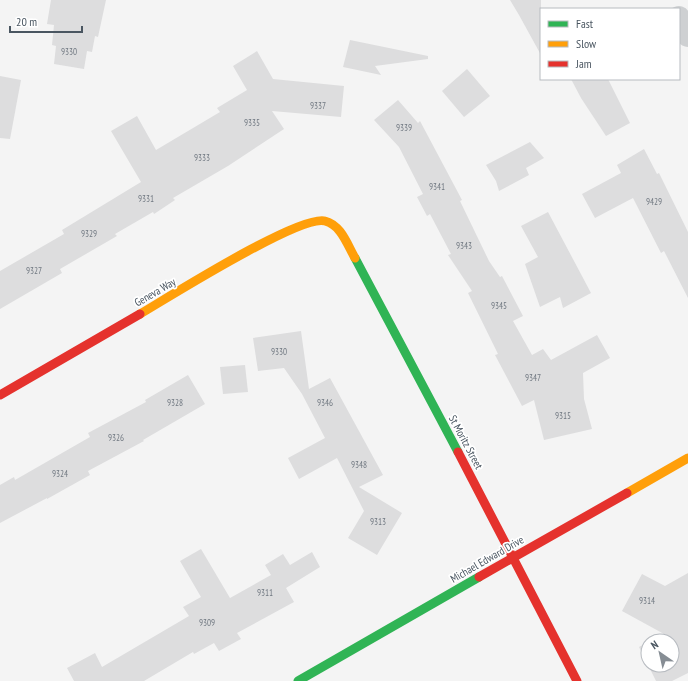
<svg xmlns="http://www.w3.org/2000/svg" width="688" height="681" font-family="'PT Sans Narrow',sans-serif">
	<rect width="100%" height="100%" fill="#f4f4f4"/>
	<g fill="#ddddde">
		<path d="M51 0H106L98 37 95 36 92 52 87 51 84 69 54 64 56 46 52 45 54 25 47 24Z"/>
		<path d="M510 0H541V55L519 15Z"/>
		<path d="M350 40 428 56V59L375 66 381 75 343 67Z"/>
		<path d="M257 51 273 79 344 86 341 117 272 111 284 129 228 166 173 198 175 200 154 214 153 212 115 234 117 236 60 269 62 273 0 309V271L64 234 62 230 141 182 111 131 137 116 156 150 220 112 217 108 247 90 233 66Z"/>
		<path d="M467 69 490 96 464 117 442 91Z"/>
		<path d="M0 76 21 80 10 139 0 138Z"/>
		<path d="M571 79H608L630 123 606 136 581 98Z"/>
		<path d="M398 100 418 123 420 121 462 200 460 201 489 261 500 277 502 276 523 316 513 321 532 355 543 349 551 360 597 335 610 358 583 373 584 399 592 429 544 440 534 400 522 406 495 355 498 354 468 293 472 291 448 255 451 254 430 214 427 216 417 197 423 194 399 147 374 120Z"/>
		<path d="M530 142 544 158 526 168 529 175 499 191 496 181 486 165Z"/>
		<path d="M644 149 657 174 659 173 688 232V298L664 251 661 253 633 198 595 218 582 194 621 173 617 165Z"/>
		<path d="M548 212 591 293 563 308 560 297 540 307 525 264 538 257 521 226Z"/>
		<path d="M301 331 309 389 330 378 383 475 359 487 402 513 377 555 348 538 364 511 337 458 299 479 288 458 325 438 302 394 284 368 258 371 253 338Z"/>
		<path d="M245 365 248 392 223 394 220 367Z"/>
		<path d="M188 375 205 404 143 440 144 441 88 471 90 475 47 499V498L0 523V485L14 477 15 480 90 437 88 433 146 402 145 400Z"/>
		<path d="M201 549 230 598 271 575 265 565 283 554 290 565 312 552 320 567 286 588 294 602 237 633 241 639 219 651 214 643 194 654 193 652 144 681H74L67 668 95 653 102 667 189 616 183 607 201 597 180 561Z"/>
		<path d="M688 573V673L672 681H656L648 665H672V641H650L664 634 622 611 642 574 665 586Z"/>
		<path d="M648 642V664L639 647Z"/>
	</g>
	<g fill="none" stroke-linecap="round" stroke-linejoin="round">
		<path stroke="#ced0d2" stroke-width="22" d="M679 17 688 36"/>
		<g stroke="#30b455" stroke-width="9">
			<path d="M355 258 458 452"/>
			<path d="M298 681 479 577"/>
		</g>
		<g stroke="#ff9f0a" stroke-width="9">
			<path d="M140 314C169 297 300 214 325 221 341 225 347 244 355 258"/>
			<path d="M627 493 688 458"/>
		</g>
		<g stroke="#e5322d" stroke-width="9">
			<path d="M0 395 140 314"/>
			<path d="M458 452 577 681"/>
			<path d="M479 577 627 493"/>
		</g>
	</g>
	<g text-anchor="middle" dominant-baseline="central" stroke-width="3.5" stroke-linejoin="round" paint-order="stroke">
		<g font-size="9" fill="#707881">
			<text x="69" y="51">9330</text>
			<text x="318" y="105">9337</text>
			<text x="252" y="122">9335</text>
			<text x="404" y="127">9339</text>
			<text x="202" y="157">9333</text>
			<text x="437" y="186">9341</text>
			<text x="146" y="198">9331</text>
			<text x="654" y="201">9429</text>
			<text x="89" y="233">9329</text>
			<text x="464" y="245">9343</text>
			<text x="34" y="270">9327</text>
			<text x="499" y="305">9345</text>
			<text x="279" y="351">9330</text>
			<text x="533" y="377">9347</text>
			<text x="175" y="402">9328</text>
			<text x="325" y="402">9346</text>
			<text x="563" y="415">9315</text>
			<text x="116" y="437">9326</text>
			<text x="359" y="464">9348</text>
			<text x="60" y="473">9324</text>
			<text x="378" y="521">9313</text>
			<text x="265" y="592">9311</text>
			<text x="647" y="600">9314</text>
			<text x="207" y="622">9309</text>
		</g>
		<g font-size="11" fill="#4a5661" stroke="#fff">
			<text transform="translate(155 292) rotate(-30)">Geneva Way</text>
			<text transform="translate(466 442) rotate(62)">St Moritz Street</text>
			<text transform="translate(487 559) rotate(-30)">Michael Edward Drive</text>
		</g>
	</g>
	<rect x="540" y="8" width="140" height="72" fill="#ffffff" stroke="#b7bbc0"/>
	<rect x="548" y="21" width="20" height="6" fill="#30b455" stroke="#b7bbc0"/>
	<text x="576" y="28" font-size="12" fill="#4a5661">Fast</text>
	<rect x="548" y="41" width="20" height="6" fill="#ff9f0a" stroke="#b7bbc0"/>
	<text x="576" y="48" font-size="12" fill="#4a5661">Slow</text>
	<rect x="548" y="61" width="20" height="6" fill="#e5322d" stroke="#b7bbc0"/>
	<text x="576" y="68" font-size="12" fill="#4a5661">Jam</text>
	<g transform="translate(660 653) rotate(326)"><circle r="19" fill="#ffffff" stroke="#b7bbc0"/>
	<path d="M0-3L7 15L0 10L-7 15Z" fill="#868d94"/>
	<text y="-6" font-size="11" font-weight="bold" text-anchor="middle" fill="#4a5661">N</text>
	</g>
	<path d="M10 26v6h72v-6" fill="none" stroke="#4a5661" stroke-width="2"/>
	<text x="16" y="26" font-size="12" fill="#4a5661" stroke="#ffffff" stroke-width="3" paint-order="stroke">20 m</text>
</svg>
